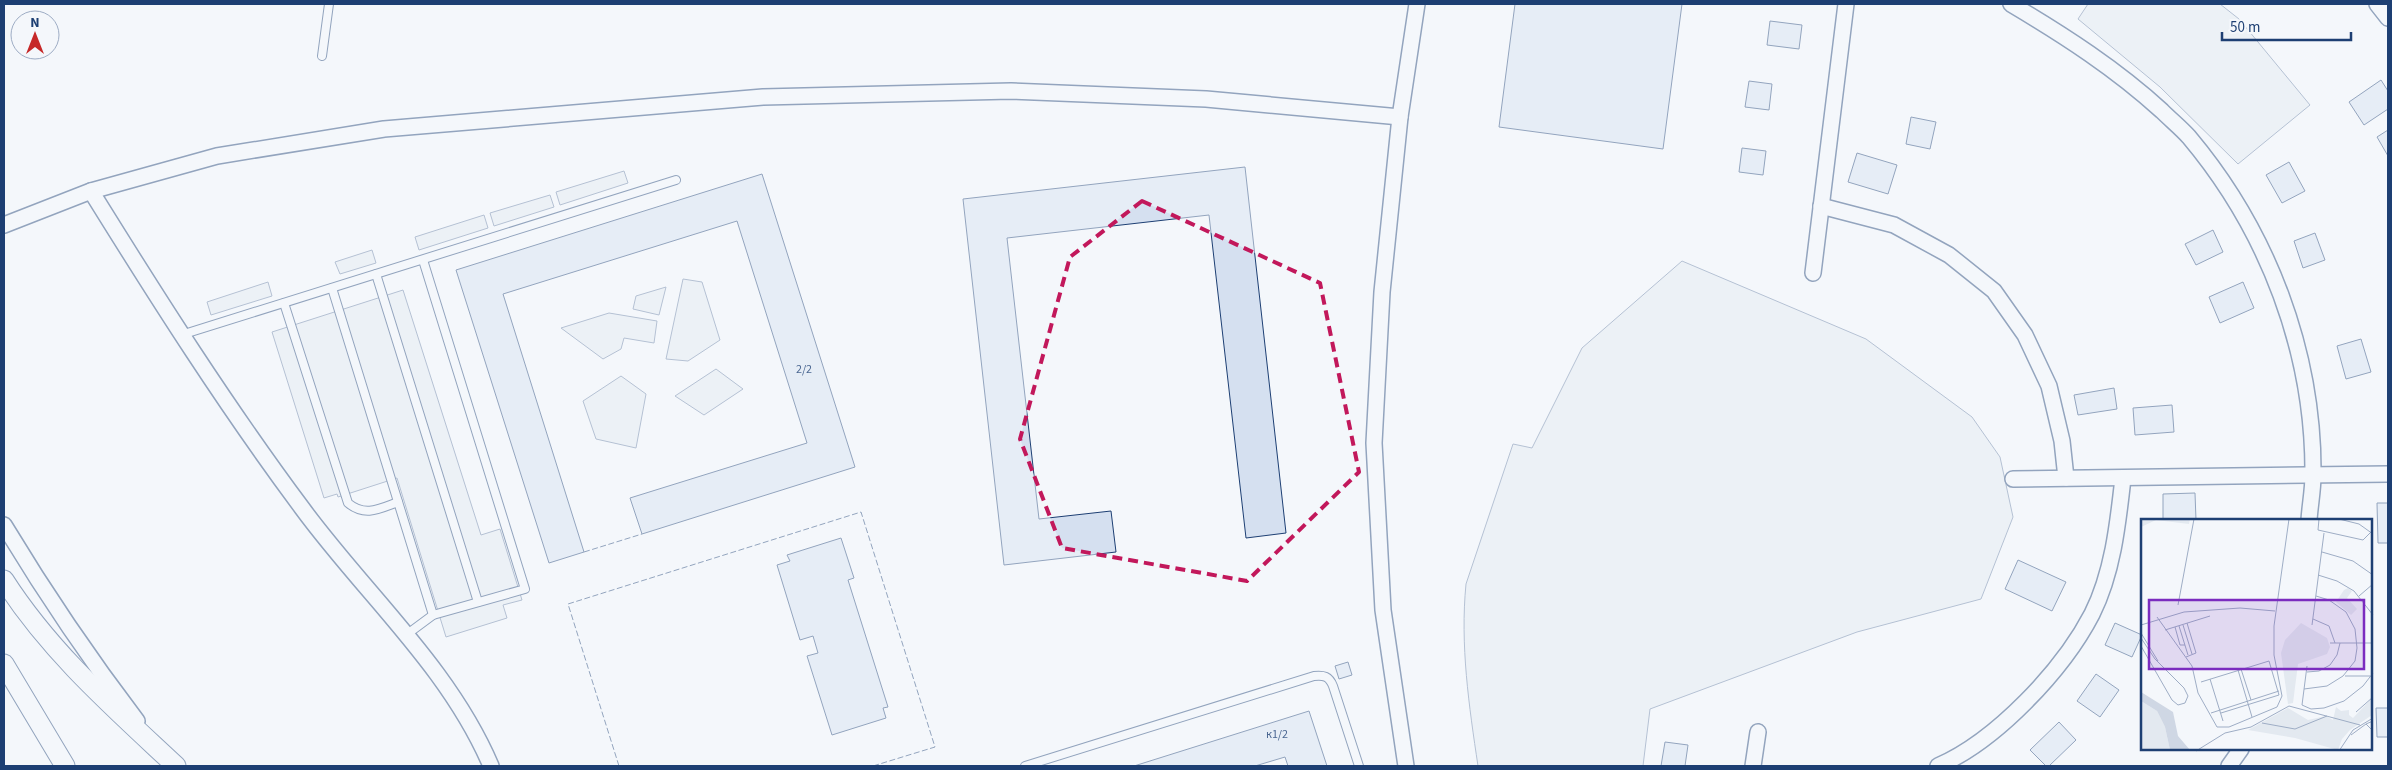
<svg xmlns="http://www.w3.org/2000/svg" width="2392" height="770" font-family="'Source Sans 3',sans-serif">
	<rect width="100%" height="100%" fill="#f4f7fb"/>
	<g fill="#e3e9f0" stroke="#687fa3">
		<path d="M2088 4H2220L2239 19 2310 105 2238 164 2160 87 2078 19Z"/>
		<path d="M1682 261 1866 339 1972 417 2000 457 2013 517 1981 599 1857 632 1650 709 1643 766H1478C1469 706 1460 645 1466 584L1513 444 1532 448 1582 348Z"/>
		<path d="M683 279 702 282 720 340 688 361 666 359Z"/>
		<path d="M666 287 659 315 633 309 636 296Z"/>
		<path d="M609 313 657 321 654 343 624 338 621 349 603 359 561 328Z"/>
		<path d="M716 369 743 389 704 415 675 396Z"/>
		<path d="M621 376 646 394 636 448 596 439 583 401Z"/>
	</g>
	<g fill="#e3e8f0" stroke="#687fa3">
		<path d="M624 171 628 183 560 205 556 192Z"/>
		<path d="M550 195 554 207 494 226 490 213Z"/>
		<path d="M484 215 488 228 419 250 415 237Z"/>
		<path d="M372 250 376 263 340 274 335 262Z"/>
		<path d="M268 282 272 296 211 315 207 302Z"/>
		<path d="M403 290 481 535 500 529 522 600 503 605 507 618 446 637 397 478 338 497 337 494 324 498 272 332Z"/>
	</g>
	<g fill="#d5e0f0" stroke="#1d3f73">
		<path d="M1515 4H1682L1663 149 1499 127Z"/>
		<path d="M1770 21 1802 25 1799 49 1767 45Z"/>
		<path d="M2381 80 2388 91V109L2364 125 2349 102Z"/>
		<path d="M1749 81 1772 84 1769 110 1745 107Z"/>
		<path d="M1911 117 1936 122 1930 149 1906 144Z"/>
		<path d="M2388 130V156L2377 137Z"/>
		<path d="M1742 148 1766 151 1763 175 1739 172Z"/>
		<path d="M1857 153 1897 165 1888 194 1848 182Z"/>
		<path d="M2289 162 2305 191 2282 203 2266 175Z"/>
		<path d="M1245 167 1286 533 1246 538 1209 215 1007 238 1039 519 1111 511 1116 552 1004 565 963 199Z"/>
		<path d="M762 174 855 467 642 534 630 498 807 443 737 221 503 294 584 552 549 563 456 270Z"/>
		<path d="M2213 230 2223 252 2196 265 2185 244Z"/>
		<path d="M2315 233 2325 260 2303 268 2294 241Z"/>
		<path d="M2243 282 2254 308 2220 323 2209 297Z"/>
		<path d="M2361 339 2371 372 2346 379 2337 346Z"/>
		<path d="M2114 388 2117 409 2078 415 2074 395Z"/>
		<path d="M2172 405 2174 432 2135 435 2133 408Z"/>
		<path d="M2195 493 2196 520H2163V494Z"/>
		<path d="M2377 503H2388V543H2378Z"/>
		<path d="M841 538 854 578 848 580 888 707 883 708 886 718 832 735 807 656 818 653 813 636 800 640 777 565 790 561 787 555Z"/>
		<path d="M2018 560 2066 582 2052 611 2005 589Z"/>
		<path d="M2115 623 2142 635 2132 657 2105 645Z"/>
		<path d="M1348 662 1352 675 1339 679 1335 666Z"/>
		<path d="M2096 674 2119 690 2100 717 2077 701Z"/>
		<path d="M2376 708H2388V737H2377Z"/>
		<path d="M1309 711 1327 766H1288L1285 757 1255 766H1134Z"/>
		<path d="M2059 722 2076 740 2049 766H2046L2030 750Z"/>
		<path d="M1665 742 1688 745 1685 766H1661Z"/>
	</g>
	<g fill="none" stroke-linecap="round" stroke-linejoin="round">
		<defs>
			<g id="service">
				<path d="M322 56 329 4"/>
				<path d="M376 274 478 602"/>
				<path d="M332 288 433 615"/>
				<path d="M284 303 348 503C365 517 379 509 398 502"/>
				<path d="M181 335 676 180"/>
				<path d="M406 635 433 615 525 589 423 260"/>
				<path d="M1025 766 1314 676C1324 675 1329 676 1333 686L1359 766"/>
			</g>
			<g id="minor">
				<path d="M2011 4C2065 36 2116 69 2162 111 2171 120 2181 128 2189 137 2268 231 2314 352 2313 475 2313 490 2310 505 2309 520"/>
				<path d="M2377 4 2388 18"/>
				<path d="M91 191C158 299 226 406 302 508 365 594 449 667 491 766"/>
				<path d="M1821 206 1894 225 1949 255 1994 291 2025 335 2049 386 2062 441 2066 478"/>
				<path d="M4 225 91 191 217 156 384 129 763 97 1011 91 1206 99 1400 117"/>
				<path d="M1813 273 1846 4"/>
				<path d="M2013 479 2388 474"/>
				<path d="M4 525C45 593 89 658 137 721"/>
				<path d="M1406 766 1383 610 1374 443 1382 292 1400 117 1417 4"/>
				<path d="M1753 766 1758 732"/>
				<path d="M1938 766C1996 741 2063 670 2092 614 2113 572 2118 523 2123 478"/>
				<path d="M2229 766 2241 749"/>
			</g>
			<g id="tertiary">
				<path d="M4 580C50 652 114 708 176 766"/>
				<path d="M4 664 65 766"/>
			</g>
		</defs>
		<use href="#service" stroke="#1d3f73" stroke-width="10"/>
		<use href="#minor" stroke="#1d3f73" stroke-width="18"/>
		<use href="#tertiary" stroke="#1d3f73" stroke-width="21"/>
		<use href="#service" stroke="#f4f7fb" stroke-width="8"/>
		<use href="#minor" stroke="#f4f7fb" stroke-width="15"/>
		<use href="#tertiary" stroke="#f4f7fb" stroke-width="19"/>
		<g stroke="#1d3f73" stroke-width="1" stroke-dasharray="6 2.5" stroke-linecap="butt">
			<path d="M584 552 642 534"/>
			<path d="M619 766 568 604 861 512 935 747 873 766"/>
		</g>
	</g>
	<path d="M0 0H2392V770H0ZM1142 201 1320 283 1359 472 1247 581 1062 548 1020 439 1070 257Z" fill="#f4f7fb" fill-opacity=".55" fill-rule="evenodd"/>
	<path fill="none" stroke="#c2185b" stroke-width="4" stroke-dasharray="10 6" stroke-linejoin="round" d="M1142 201 1320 283 1359 472 1247 581 1062 548 1020 439 1070 257Z"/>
	<g text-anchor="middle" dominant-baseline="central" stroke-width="4" stroke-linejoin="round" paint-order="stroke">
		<g font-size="12" fill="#4b6792">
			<text x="804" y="369">2/2</text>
			<text x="1277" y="734">к1/2</text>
		</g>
	</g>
	<g transform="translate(2141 519)">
		<rect width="231" height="231" fill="#f4f7fb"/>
		<path d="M0 0H49L48 5 15 1 0 8ZM207 69 211 72 206 79 216 90 210 96 195 83 203 71ZM160 104 186 119 189 128 186 135 157 145 152 184 147 185 140 134 144 121ZM231 179V196L209 211 201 220 197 231 154 219 107 211 147 189 167 201 185 197 192 201 195 188 200 192 208 191V196L212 199ZM0 182 16 192 24 208 29 231H0Z" fill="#e3e9f0"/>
		<path d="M0 173 32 193 37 217 49 231H29L24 208 16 192 0 182Z" fill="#cfd7e4"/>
		<path fill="none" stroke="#9eadc5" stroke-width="1" d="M178 0 177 11 222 21 232 11M198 0 218 5 232 15M181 33 212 42 232 56M177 56 196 62 213 72 232 96M218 77 232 65M37 86 53 0M16 98 51 147 57 174 76 208H88L136 188 141 177 133 136V107L148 0M172 100 188 107 194 124M0 106 43 93 99 89 134 92M42 106 51 135M171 106 183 14M38 107 47 136M34 108 39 126H44M24 111 69 97M0 114 17 142M0 119 14 140 43 169 47 177 44 184 37 186 31 181 0 127M189 124H232M45 138 55 134 46 104M166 147 161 186 170 190 183 189 203 182 222 167 232 154M100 150 110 181M97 151 111 198M166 153 178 152 189 146 196 136 199 124M204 157H229M69 160 82 202M60 163 128 142 138 176 80 194M163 170 186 167 202 157 214 142 216 129 214 110 205 93 188 81 175 77M215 193 232 178M70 194 138 172M232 202 225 205 232 212M121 204 154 210 186 197M210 216 225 205M55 232 84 214 110 208 148 187 219 206M198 232 212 211 232 199"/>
		<path fill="#7b2cbf" fill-opacity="0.15" stroke="#7b2cbf" stroke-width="2.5" d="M8 81H223V150H8Z"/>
		<rect width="231" height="231" fill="none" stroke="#1d3f73" stroke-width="2.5"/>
	</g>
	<rect width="2392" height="770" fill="none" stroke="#1d3f73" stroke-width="10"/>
	<g transform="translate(35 35)"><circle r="24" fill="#f4f7fb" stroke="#9eadc5"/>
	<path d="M0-4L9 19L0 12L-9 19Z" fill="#c62828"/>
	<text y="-8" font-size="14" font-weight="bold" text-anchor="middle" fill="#1d3f73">N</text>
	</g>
	<path d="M2222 32v8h129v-8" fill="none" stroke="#1d3f73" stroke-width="2.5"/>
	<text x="2230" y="32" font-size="15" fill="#1d3f73" stroke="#f4f7fb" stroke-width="4" paint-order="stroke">50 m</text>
</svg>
